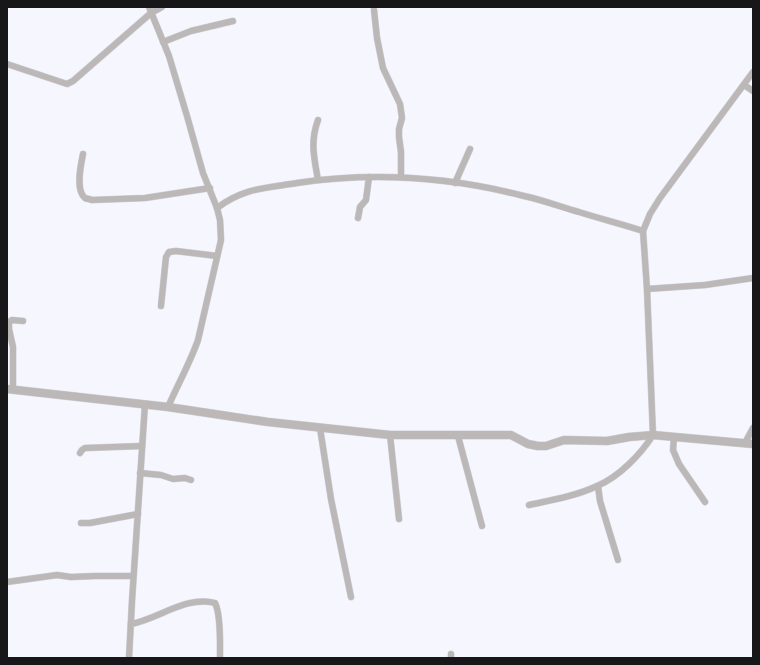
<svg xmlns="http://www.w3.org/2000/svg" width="760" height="665" font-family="'Public Sans',sans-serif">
	<rect width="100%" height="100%" fill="#f6f7fe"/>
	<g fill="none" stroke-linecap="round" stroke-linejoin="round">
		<defs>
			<g id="minor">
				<path d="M149 7 169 56 187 116 203 173 217 208 220 220 221 240 198 340C190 363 178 384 168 407"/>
				<path d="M374 10 377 38 383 68 400 104 402 118 399 129V137L401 152V177"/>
				<path d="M163 42 191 31 233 21"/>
				<path d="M7 64 67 84 73 81 151 13 162 7"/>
				<path d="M744 85 753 91"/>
				<path d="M83 154C81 164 75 190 85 198 87 199 90 199 92 200L145 198 210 188"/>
				<path d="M318 180C314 157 310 142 318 120"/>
				<path d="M455 183 470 149"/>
				<path d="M217 208C243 188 266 188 297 183 372 172 450 177 524 196 543 200 561 207 579 212 601 219 622 224 643 231"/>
				<path d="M358 218 360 207 366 200 369 177"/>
				<path d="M647 289 705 285 753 278"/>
				<path d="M161 306 166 257 169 252 176 251 217 256"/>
				<path d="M13 389V347L9 329V322L12 320 23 321"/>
				<path d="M320 428 331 499 351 597"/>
				<path d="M390 435 399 519"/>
				<path d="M458 436 482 526"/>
				<path d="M674 437 673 450 679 464 705 502"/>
				<path d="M745 443 753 428"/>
				<path d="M80 453 82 450 85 448 142 446"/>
				<path d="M140 473 161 475 173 479 185 478 191 480"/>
				<path d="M598 486 600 501 618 560"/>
				<path d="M529 505C552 500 576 496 597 486 619 477 641 454 653 435L647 289 643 231 650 214 660 198 753 72"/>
				<path d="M81 523H90L138 514"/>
				<path d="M7 582 57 575 71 577 95 576H133"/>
				<path d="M131 624C158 619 187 595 215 603 221 614 220 643 220 656"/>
				<path d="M451 654V658"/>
				<path d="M129 658 132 601 145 404"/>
			</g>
			<path id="tertiary" d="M7 389 168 407 268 422 390 435H511L528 444 538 446H546L564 440 607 441 629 437 653 435 753 444"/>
		</defs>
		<use href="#minor" stroke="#d2d3da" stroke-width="7"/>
		<use href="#tertiary" stroke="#d2d3da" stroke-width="9"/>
		<use href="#minor" stroke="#bdb8b8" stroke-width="6"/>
		<use href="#tertiary" stroke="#bdb8b8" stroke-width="8"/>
	</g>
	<rect width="760" height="665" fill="none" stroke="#17171a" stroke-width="16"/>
</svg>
